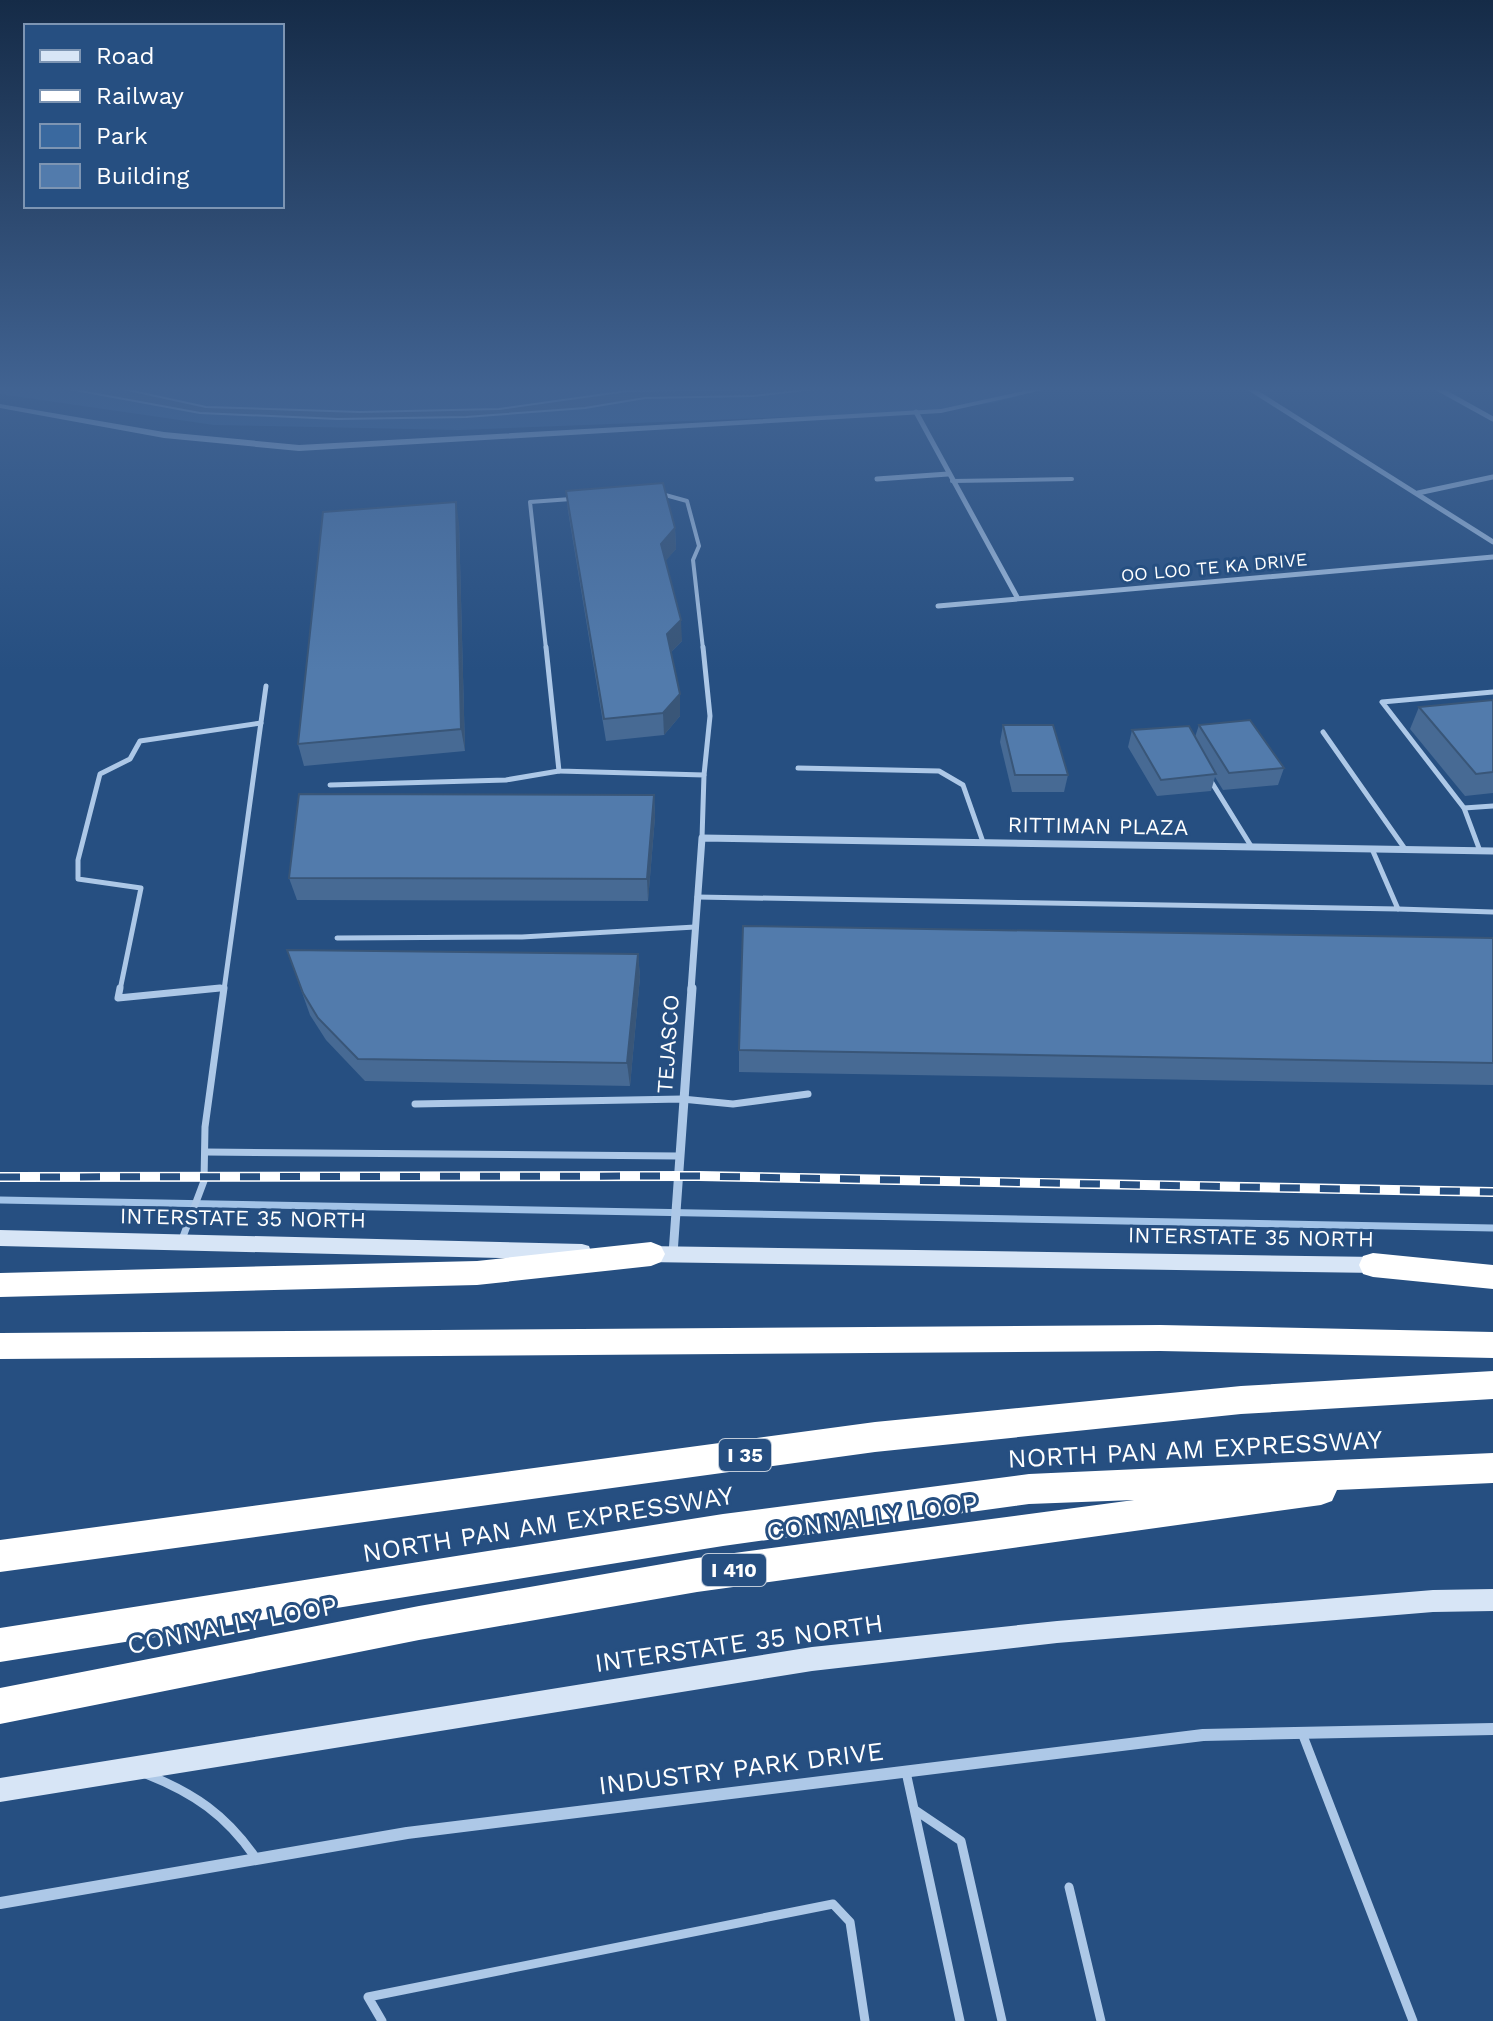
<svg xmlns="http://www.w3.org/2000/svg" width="1493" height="2021" font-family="'Work Sans',sans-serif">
	<rect width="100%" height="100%" fill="#264f81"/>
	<path fill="#3a699f" d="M0 388H1047L993 403 916 412 459 430 214 425 0 394Z"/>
	<path fill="#4c6a8e" stroke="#a2c3e7" stroke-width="2" d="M64 388H119L206 407 360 412 499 409 627 391 824 388 753 396 645 398 585 408 466 417 338 419 200 413Z"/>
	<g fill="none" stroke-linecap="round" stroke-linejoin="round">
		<path stroke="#a2c3e7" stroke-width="7" d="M0 1200 1493 1228"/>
		<g stroke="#adc8e7" stroke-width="4">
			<path d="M952 481 1072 479"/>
			<path d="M658 493 687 501 699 546 693 560 703 649"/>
			<path d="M546 649 530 502 571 499"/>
		</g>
		<g stroke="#adc8e7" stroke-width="5">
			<path d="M546 647 559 771 704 775 702 838"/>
			<path d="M703 647 710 716 704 775"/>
			<path d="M1323 732 1405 849"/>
			<path d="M798 768 939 771 963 785 983 842"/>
			<path d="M1209 778 1251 846"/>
			<path d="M330 785 506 780 559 771"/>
			<path d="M1464 808 1493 806"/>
			<path d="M1480 851 1464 808 1382 702 1493 692"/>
			<path d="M697 897 1398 909 1372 849"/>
			<path d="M1398 909 1493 912"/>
			<path d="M337 938 522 937 695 927"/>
			<path d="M120 990 141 888 78 879V860L100 774 130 759 140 741 261 723"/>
			<path d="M198 990 224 988"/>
			<path d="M224 990 266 686"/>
		</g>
		<g stroke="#adc8e7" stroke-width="7">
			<path d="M120 988 118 998 220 988"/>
			<path d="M415 1104 682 1099 733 1104 808 1094"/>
			<path d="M206 1152 678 1156"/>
			<path d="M181 1242 204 1181 205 1127 224 988"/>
		</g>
		<g stroke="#adc8e7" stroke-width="9">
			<path d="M1302 1733 1413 2021"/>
			<path d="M906 1772 960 2021"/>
			<path d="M146 1774C194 1793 226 1815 255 1857"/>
			<path d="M915 1810 961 1841 1002 2021"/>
			<path d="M1069 1887 1101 2021"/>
			<path d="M382 2021 368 1997 833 1904 850 1922 865 2021"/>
		</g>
		<g stroke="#adc8e7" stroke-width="5">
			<path d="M1249 388 1493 542"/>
			<path d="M1437 388 1493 419"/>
			<path d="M916 412 1017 597"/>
			<path d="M877 479 948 474"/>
			<path d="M1418 493 1493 477"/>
			<path d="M938 606 1493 557"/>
		</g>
		<path stroke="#adc8e7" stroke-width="7" d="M691 990 702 838 1493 851"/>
		<path stroke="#adc8e7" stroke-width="9" d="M673 1254 692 988"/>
		<path stroke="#adc8e7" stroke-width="12" d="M0 1903 407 1833 1203 1735 1493 1729"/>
		<path fill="#adc8e7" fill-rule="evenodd" d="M1037 388H1052L941 413 299 451 164 438 0 408V404L164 432 299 445 941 409Z"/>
		<g fill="#d7e5f6" fill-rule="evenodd">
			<path d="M0 1230 582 1244 589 1246 591 1252 589 1258 582 1260 0 1246Z"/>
			<path d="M645 1246 1378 1257 1385 1259 1387 1265 1385 1271 1378 1273 645 1262 638 1260 636 1254 638 1248Z"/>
			<path d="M1493 1589V1611L1433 1612 1057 1643 812 1671 0 1802V1778L812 1647 1057 1621 1433 1590Z"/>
		</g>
		<g fill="#fff" fill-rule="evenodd">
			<path d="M651 1242 661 1246 665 1254 661 1262 651 1266 477 1285 0 1297V1273L477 1261Z"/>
			<path d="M1373 1253 1493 1265V1289L1373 1277 1363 1274 1359 1265 1363 1256Z"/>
			<path d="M1160 1325 1493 1332V1358L1160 1351 0 1359V1333Z"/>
			<path d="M1493 1371V1399L1241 1414 875 1452 0 1572V1540L875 1422 1241 1386Z"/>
			<path d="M1493 1453V1483L1337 1490 1332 1501 1321 1505 697 1592 419 1640 0 1724V1688L419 1606 697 1558 1134 1500 1029 1504 723 1546 0 1662V1628L723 1514 1029 1474Z"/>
		</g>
		<defs>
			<path id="rail" d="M0 1177 699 1176 1493 1192"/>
		</defs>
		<use href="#rail" stroke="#fff" stroke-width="10"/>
		<use href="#rail" stroke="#264f81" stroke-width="7" stroke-dasharray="20" stroke-linecap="butt"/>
	</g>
	<g fill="#476a94">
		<path d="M566 491 675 528 676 549 665 561 682 641 671 652 680 716 664 735 606 741 568 511Z"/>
		<path d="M459 523 465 751 304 766 298 744Z"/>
		<path d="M1493 700V793L1465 796 1410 729 1419 707Z"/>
		<path d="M1003 725 1068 775 1064 792H1012L1000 742Z"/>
		<path d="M1199 725 1284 768 1278 785 1223 790 1215 777 1211 791 1157 796 1128 747 1132 730 1195 737Z"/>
		<path d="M654 795 655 817 648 901 297 900 289 878Z"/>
		<path d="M1493 938V1085L739 1072V1050Z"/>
		<path d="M287 950 638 954 640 977 630 1086 365 1081 326 1040 310 1015Z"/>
	</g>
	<g fill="#395678">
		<path d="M456 502 459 523 465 751 461 729Z"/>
		<path d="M675 528 676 549 662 565 661 544Z"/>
		<path d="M681 620 682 641 668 655 667 634Z"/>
		<path d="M680 694V716L664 735 663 713Z"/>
		<path d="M654 795 655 817 648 901 647 879Z"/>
		<path d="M638 954 640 977 630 1086 627 1063Z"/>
	</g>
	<g fill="#527bac" stroke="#395678" stroke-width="2">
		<path d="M663 483 675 528 661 544 681 620 667 634 680 694 663 713 604 719 566 491Z"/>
		<path d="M456 502 461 729 298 744 323 512Z"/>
		<path d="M1493 700V772L1476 774 1419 707Z"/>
		<path d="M1250 720 1284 768 1229 773 1199 725Z"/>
		<path d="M1003 725H1053L1068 775H1015Z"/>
		<path d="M1189 726 1216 774 1161 780 1132 730Z"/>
		<path d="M299 794 654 795 647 879 289 878Z"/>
		<path d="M743 926 1493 938V1063L739 1050Z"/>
		<path d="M287 950 638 954 627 1063 358 1059 318 1018 303 993Z"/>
	</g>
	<linearGradient id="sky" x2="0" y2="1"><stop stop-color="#152b47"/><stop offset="0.58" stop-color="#416392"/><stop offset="1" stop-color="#416392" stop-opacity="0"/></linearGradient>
	<rect width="1493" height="671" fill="url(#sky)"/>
	<g text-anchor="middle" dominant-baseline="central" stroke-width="6" stroke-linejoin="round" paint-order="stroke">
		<g font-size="18" fill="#fff" stroke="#264f81">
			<text transform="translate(1214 567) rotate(-5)">OO LOO TE KA DRIVE</text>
		</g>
		<g fill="#264f81" stroke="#becad9" stroke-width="2">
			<rect x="719" y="1439" width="52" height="32" rx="6"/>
			<rect x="702" y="1554" width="64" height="32" rx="6"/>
		</g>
		<g font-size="20" font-weight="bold" fill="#fff">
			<text x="745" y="1455">I 35</text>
			<text x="734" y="1570">I 410</text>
		</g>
		<g font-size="22" fill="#fff" stroke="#264f81">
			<text transform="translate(1098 826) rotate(1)">RITTIMAN PLAZA</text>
			<text transform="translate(668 1044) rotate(-86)">TEJASCO</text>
			<text transform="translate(243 1218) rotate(1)">INTERSTATE 35 NORTH</text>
			<text transform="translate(1251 1237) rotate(1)">INTERSTATE 35 NORTH</text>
		</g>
		<g font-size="26" fill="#fff" stroke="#264f81">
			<text transform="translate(1195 1449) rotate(-3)">NORTH PAN AM EXPRESSWAY</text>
			<text transform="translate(872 1517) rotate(-8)">CONNALLY LOOP</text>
			<text transform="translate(548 1524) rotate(-9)">NORTH PAN AM EXPRESSWAY</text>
			<text transform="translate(232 1625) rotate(-11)">CONNALLY LOOP</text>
			<text transform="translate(739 1643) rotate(-8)">INTERSTATE 35 NORTH</text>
			<text transform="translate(741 1768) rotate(-7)">INDUSTRY PARK DRIVE</text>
		</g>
	</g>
	<rect x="24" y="24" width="260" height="184" fill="#264f81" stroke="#7d95b3" stroke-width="2"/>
	<rect x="40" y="50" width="40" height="12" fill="#d7e5f6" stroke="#7d95b3" stroke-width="2"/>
	<text x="96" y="64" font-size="24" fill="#ffffff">Road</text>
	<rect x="40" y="90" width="40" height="12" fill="#ffffff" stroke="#7d95b3" stroke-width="2"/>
	<text x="96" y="104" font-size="24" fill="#ffffff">Railway</text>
	<rect x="40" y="124" width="40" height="24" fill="#3a699f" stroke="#7d95b3" stroke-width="2"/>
	<text x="96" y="144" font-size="24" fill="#ffffff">Park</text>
	<rect x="40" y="164" width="40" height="24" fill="#527bac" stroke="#7d95b3" stroke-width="2"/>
	<text x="96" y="184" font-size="24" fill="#ffffff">Building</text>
</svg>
